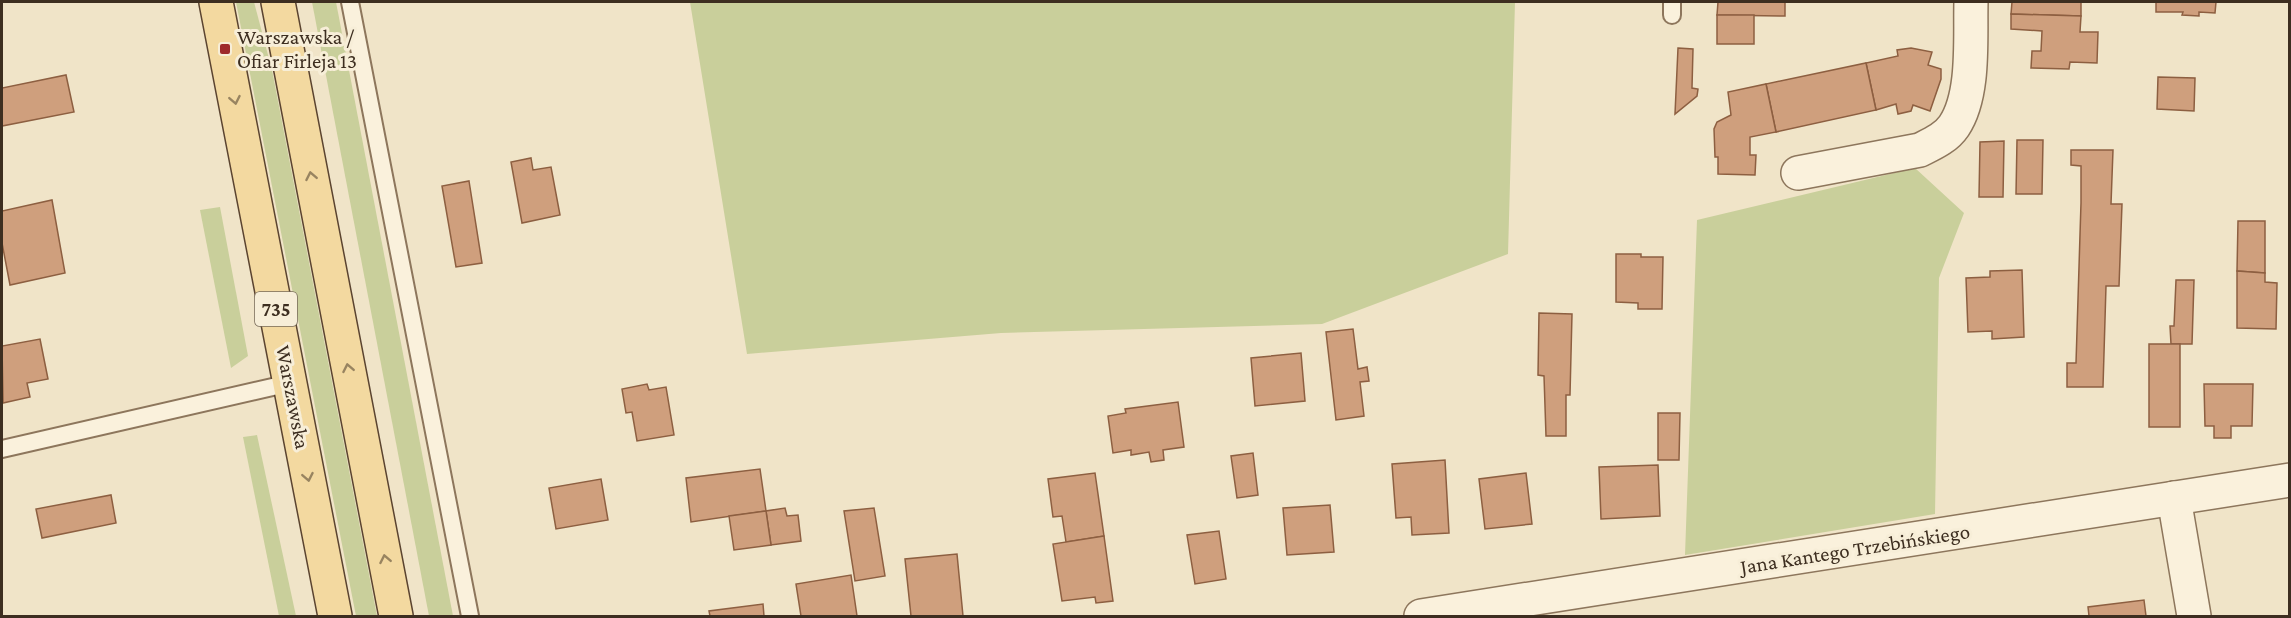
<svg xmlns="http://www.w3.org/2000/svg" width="2291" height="618" font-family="'Crimson Pro',serif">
	<rect width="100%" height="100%" fill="#f0e4c8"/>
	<g fill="#c9cf9b">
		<path d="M236 2H254L272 70 377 616H356Z"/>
		<path d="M312 2H336L453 616H429Z"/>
		<path d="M690 2H1515L1508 254 1322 324 1001 333 747 354Z"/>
		<path d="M1915 168 1964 213 1939 278 1935 514 1685 555 1697 220Z"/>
		<path d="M220 207 248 356 231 368 200 210Z"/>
		<path d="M257 435 296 616H279L243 437Z"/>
	</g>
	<g fill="#cf9f7d" stroke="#8d5f41" stroke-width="1.5">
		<path d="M1718 2H1785V16L1717 15Z"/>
		<path d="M2012 2H2099H2081V16L2011 14Z"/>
		<path d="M2156 2H2216L2215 13 2199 12V16L2182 15 2183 12H2156Z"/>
		<path d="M2011 14 2081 16 2080 32H2098L2097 63 2070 62 2069 69 2031 68 2032 51H2041L2042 31 2011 29Z"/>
		<rect x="1717" y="15" width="37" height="29"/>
		<path d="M1678 48 1693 49 1692 88 1698 89 1697 96 1675 114Z"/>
		<path d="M1911 48 1932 52 1928 65 1941 69V79L1930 111 1913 105 1911 111 1898 114 1896 104 1876 110 1866 63 1898 56 1897 50Z"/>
		<path d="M1866 63 1876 110 1776 132 1766 84Z"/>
		<path d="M66 75 74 112 2 126V88Z"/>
		<path d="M2158 77 2195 78 2194 111 2157 109Z"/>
		<path d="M1766 84 1776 132 1750 137V155H1756L1755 175 1718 174V157H1715L1714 129 1717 122 1731 115 1728 92Z"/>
		<path d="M2017 140H2043L2042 194H2016Z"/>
		<path d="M2004 141 2003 197H1979L1980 142Z"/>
		<path d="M2071 150H2113L2111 204H2122L2119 286H2106L2103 387H2067V363H2076L2081 203V166L2071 165Z"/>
		<path d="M531 158 533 170 551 167 560 215 522 223 511 162Z"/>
		<path d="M469 181 482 263 456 267 442 186Z"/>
		<path d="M52 200 65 273 10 285 2 243V211Z"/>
		<path d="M2238 221H2265V273L2237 271Z"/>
		<path d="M1616 254H1641V257H1663L1662 309H1638V303L1616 302Z"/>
		<path d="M2022 270 2024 337 1992 339V331L1968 332 1966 278 1990 277V271Z"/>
		<path d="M2237 271 2265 273V282L2277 283 2276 329 2237 328Z"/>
		<path d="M2176 280H2194L2192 344H2171L2170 326H2174Z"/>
		<path d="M1539 313 1572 314 1570 395H1566V436H1546L1544 376 1538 375Z"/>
		<path d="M1353 329 1358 369 1367 367 1369 381 1360 382 1364 416 1336 420 1326 332Z"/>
		<path d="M40 339 48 379 27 383 30 397 3 403 2 346Z"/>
		<rect x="2149" y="344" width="31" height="83"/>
		<path d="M1301 353 1305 401 1255 406 1251 358Z"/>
		<path d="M647 384 649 390 666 387 674 435 637 441 632 412 626 413 622 389Z"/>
		<path d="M2204 384H2253L2252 426H2231V438H2214V426H2205Z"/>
		<path d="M1178 402 1184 447 1163 450 1164 460 1151 462 1149 452 1131 455V450L1113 453 1108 416 1126 413 1125 409Z"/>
		<path d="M1658 413H1680L1679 460H1658Z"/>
		<path d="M1253 453 1258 495 1237 498 1231 456Z"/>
		<path d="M1445 460 1449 533 1412 535 1411 517 1396 518 1392 464Z"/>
		<path d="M1658 465 1660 516 1601 519 1599 467Z"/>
		<path d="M760 469 766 511 691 522 686 478Z"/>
		<path d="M1095 473 1104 536 1066 542 1062 516 1053 517 1048 479Z"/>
		<path d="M1526 473 1532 524 1485 529 1479 479Z"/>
		<path d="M601 479 608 520 556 529 549 488Z"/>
		<path d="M111 495 116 523 42 538 36 509Z"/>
		<path d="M1330 505 1334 552 1287 555 1283 508Z"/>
		<path d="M785 508 787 516 798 515 801 541 771 545 766 511Z"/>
		<path d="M874 508 885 576 855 581 844 511Z"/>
		<path d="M766 511 771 545 734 550 729 516Z"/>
		<path d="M1219 531 1226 579 1195 584 1187 535Z"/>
		<path d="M1104 536 1113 601 1096 603 1095 597 1062 601 1053 544Z"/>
		<path d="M957 554 963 616H911L905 559Z"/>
		<path d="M851 575 857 616H801L796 584Z"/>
		<path d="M2144 600 2146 616H2089L2088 607Z"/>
		<path d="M763 604 764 616H710L709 611Z"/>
	</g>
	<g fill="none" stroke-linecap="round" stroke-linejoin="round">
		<defs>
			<g id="lane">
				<path d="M350 2 470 616"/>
				<path d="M1672 15V2"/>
				<path d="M2 449 290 383"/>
			</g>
			<g id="street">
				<path d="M1798 173 1920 150C1932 144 1946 138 1954 126 1975 95 1970 38 1971 2"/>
				<path d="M2174 498 2194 616"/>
				<path d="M1421 616 2290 480"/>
			</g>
			<g id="primary">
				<path d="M216 2 335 616"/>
				<path d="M278 2 396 616"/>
			</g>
		</defs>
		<use href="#lane" stroke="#8d765c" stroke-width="20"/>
		<use href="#street" stroke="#8d765c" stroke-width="36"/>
		<use href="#primary" stroke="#5b4430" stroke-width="36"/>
		<use href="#lane" stroke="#faf1dc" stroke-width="16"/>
		<use href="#street" stroke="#faf1dc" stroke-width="33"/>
		<use href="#primary" stroke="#f3d9a0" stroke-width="33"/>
	</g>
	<defs><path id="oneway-chevron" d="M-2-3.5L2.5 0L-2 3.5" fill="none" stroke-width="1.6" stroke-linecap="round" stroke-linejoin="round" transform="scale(1.5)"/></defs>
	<g stroke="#988460">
		<use href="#oneway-chevron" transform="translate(235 100) rotate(79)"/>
		<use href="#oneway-chevron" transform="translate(311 176) rotate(-101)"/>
		<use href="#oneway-chevron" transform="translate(348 368) rotate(-101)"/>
		<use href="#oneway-chevron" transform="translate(308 477) rotate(79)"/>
		<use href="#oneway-chevron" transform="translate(385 559) rotate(-101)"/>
	</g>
	<rect fill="#9e2a2b" stroke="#f7eed8" stroke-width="2" x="219" y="43" width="12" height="12" rx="3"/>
	<g text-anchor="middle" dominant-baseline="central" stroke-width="6" stroke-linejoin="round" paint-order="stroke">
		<rect fill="#f7eed8" stroke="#756857" stroke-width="1.5" x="255" y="292" width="42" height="34" rx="4.5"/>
		<g font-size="20" font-weight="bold" fill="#3d2e20">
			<text x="276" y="309">735</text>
		</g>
		<g font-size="21" fill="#3d2e20" stroke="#f7eed8" text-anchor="start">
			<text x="237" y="37">Warszawska /<tspan x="237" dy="24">Ofiar Firleja 13</tspan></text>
		</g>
		<g font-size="21" fill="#3d2e20" stroke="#f7eed8">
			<text transform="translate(293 397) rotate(79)">Warszawska</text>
			<text transform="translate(1855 549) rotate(-9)">Jana Kantego Trzebińskiego</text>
		</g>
	</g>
	<rect width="2291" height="618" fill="none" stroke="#3d2e20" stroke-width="6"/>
</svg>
